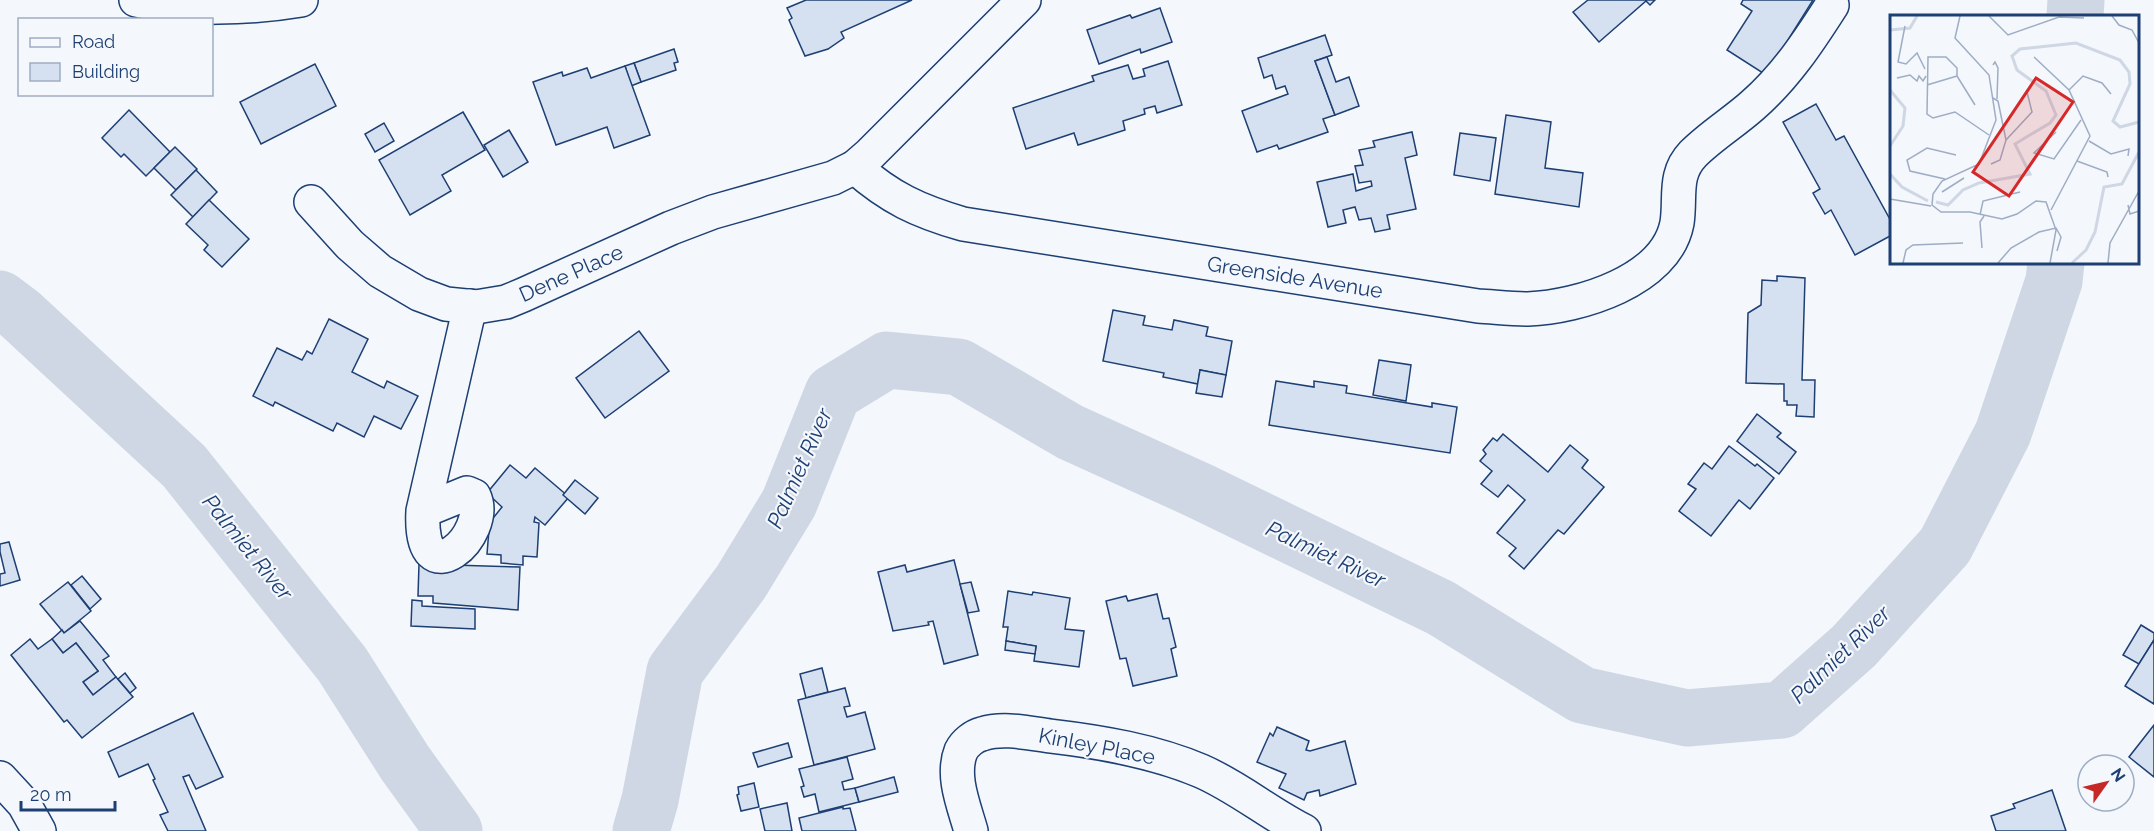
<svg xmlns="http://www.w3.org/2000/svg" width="2154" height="831" font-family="Raleway,sans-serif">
	<rect width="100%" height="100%" fill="#f4f7fb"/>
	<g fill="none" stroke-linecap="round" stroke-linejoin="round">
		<g stroke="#cfd7e4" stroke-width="57">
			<path d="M2075 16 2076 0"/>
			<path d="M0 299 20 314 184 466 342 664 405 763 454 831"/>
			<path d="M641 831 650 800 675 671 741 582 789 503 833 393 887 360 959 367 1070 432 1200 491 1441 608 1582 695 1687 718 1782 710 1854 646 1945 546 2003 433 2054 281 2056 262"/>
		</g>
	</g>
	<g fill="#d5e0f0" stroke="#1d3f73" stroke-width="1.5">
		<path d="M806 0H912L841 32 844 38 828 49 805 56 789 20 792 18 787 8Z"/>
		<path d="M1588 0H1655L1650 5 1646 1 1599 42 1573 12Z"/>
		<path d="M1743 0H1813L1766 75 1727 50 1752 11 1741 4Z"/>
		<path d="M1160 8 1172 42 1141 53 1140 49 1099 64 1087 30 1130 15 1132 18Z"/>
		<path d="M1325 35 1332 55 1315 61 1335 115 1323 119 1328 132 1279 149 1277 145 1257 152 1242 111 1288 94 1285 86 1276 89 1272 75 1264 78 1258 58Z"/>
		<path d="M674 49 678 62 674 63 676 70 641 82 634 63Z"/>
		<path d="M1327 57 1336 82 1349 77 1359 106 1335 115 1315 61Z"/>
		<path d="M1168 61 1182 105 1157 113 1155 106 1144 109 1145 114 1123 121 1125 130 1078 145 1074 133 1026 149 1013 108 1094 81 1092 76 1128 65 1133 79 1145 76 1143 69Z"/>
		<path d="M634 63 641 82 631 86 625 66Z"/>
		<path d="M315 64 336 106 261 144 240 102Z"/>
		<path d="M625 66 650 135 614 148 607 127 556 145 533 82 562 72 563 76 587 68 591 78Z"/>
		<path d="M1816 104 1836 140 1844 136 1892 223V235L1855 255 1831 210 1825 214 1813 193 1820 189 1783 122Z"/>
		<path d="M129 110 170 152 146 176 124 154 121 157 102 138Z"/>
		<path d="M463 112 485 150 442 175 451 191 410 215 379 160Z"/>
		<path d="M1506 115 1551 122 1545 168 1583 173 1579 207 1495 194Z"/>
		<path d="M384 123 394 141 375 152 365 134Z"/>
		<path d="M509 130 528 162 503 177 484 145Z"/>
		<path d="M1412 132 1417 155 1405 158 1416 209 1387 215 1390 229 1375 232 1371 218 1359 220 1355 207 1343 210 1346 223 1328 227 1317 182 1353 174 1356 191 1372 186 1371 181 1359 183 1355 166 1363 165 1359 150 1375 147 1373 141Z"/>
		<path d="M1460 133 1496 138 1490 181 1454 175Z"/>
		<path d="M175 147 197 169 176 190 154 168Z"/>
		<path d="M196 170 217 192 193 217 171 195Z"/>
		<path d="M209 200 249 239 222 267 204 250 208 245 186 224Z"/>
		<path d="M1777 276 1805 278 1802 380H1815L1814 417 1796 416 1797 405H1787V401H1784V384L1746 383 1748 313 1761 305 1762 280 1777 281Z"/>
		<path d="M1113 310 1145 316 1143 325 1172 330 1174 320 1208 327 1206 336 1232 341 1226 375 1200 370 1198 384 1163 377 1164 373 1103 361Z"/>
		<path d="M329 319 368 339 352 372 384 388 387 381 418 396 401 429 374 416 364 437 337 423 333 431 275 402 273 406 253 396 277 348 302 360 307 351 312 354Z"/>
		<path d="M639 331 669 371 605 418 576 378Z"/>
		<path d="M1379 360 1411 365 1406 401 1373 395Z"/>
		<path d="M1200 370 1226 375 1222 397 1196 393Z"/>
		<path d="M1276 381 1314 387V381L1347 386 1346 393 1432 407V403L1457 407 1450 453 1269 425Z"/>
		<path d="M1757 414 1781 433 1777 437 1796 452 1779 474 1737 441Z"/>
		<path d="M1503 434 1548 472 1570 445 1588 460 1582 468 1604 487 1564 534 1558 530 1524 569 1509 556 1516 548 1497 533 1525 500 1508 485 1498 497 1481 484 1492 471 1480 461 1486 454 1483 450 1493 438 1497 441Z"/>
		<path d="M1729 446 1755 466 1757 464 1774 478 1750 509 1739 500 1711 536 1679 511 1696 489 1688 484 1704 463 1712 469Z"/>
		<path d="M510 465 526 478 535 468 569 497 545 525 535 517 534 522 539 523 537 557 523 556V565L501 563V555L487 554 490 517H494L502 507 487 493Z"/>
		<path d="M575 480 598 498 585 514 563 495Z"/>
		<path d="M9 542 20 580 0 586V574L5 573 0 552V544Z"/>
		<path d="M954 560 978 655 944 664 933 621 928 622 929 625 893 631 878 572 905 565 907 572Z"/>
		<path d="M419 564 520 567 518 610 433 603V596H418Z"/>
		<path d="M82 576 101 599 90 609 71 585Z"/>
		<path d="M68 582 91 611 64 633 40 604Z"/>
		<path d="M971 582 979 611 968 613 960 584Z"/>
		<path d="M1008 591 1032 595 1033 592 1070 598 1065 629 1084 631 1079 667 1034 661 1036 646 1006 641 1008 627H1003Z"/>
		<path d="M1157 594 1163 619 1169 618 1176 647 1171 649 1177 676 1133 686 1126 658 1120 659 1106 601 1126 596 1128 601Z"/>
		<path d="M412 600 422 601V606L475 609V629L411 626Z"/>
		<path d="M80 621 109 656 103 660 116 677 93 695 83 682 98 671 76 643 63 653 52 639 62 630 64 633Z"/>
		<path d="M2141 625 2154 633V640L2139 664 2123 655Z"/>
		<path d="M30 639 38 649 52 639 63 653 76 643 98 671 83 682 93 695 116 677 133 697 82 738 67 720 64 722 11 655Z"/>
		<path d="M2154 640V704L2125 686Z"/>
		<path d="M1006 641 1036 646 1035 654 1005 650Z"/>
		<path d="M822 668 828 692 806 698 800 674Z"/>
		<path d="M125 673 136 688 130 693 118 679Z"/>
		<path d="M845 688 850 706 844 707 847 717 865 712 875 749 814 765 798 700Z"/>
		<path d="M193 713 223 777 196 789 189 775 183 777 206 831H168L160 815 168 812 153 780 155 779 148 764 119 777 108 752Z"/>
		<path d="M2154 725V777L2129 757Z"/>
		<path d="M1277 727 1309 741 1306 750 1310 751 1345 741 1356 784 1320 796 1319 790 1307 793 1304 800 1279 788 1286 774 1257 762 1270 733 1273 736Z"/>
		<path d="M788 743 792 757 758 767 753 753Z"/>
		<path d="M847 757 853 779 842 782 844 790 855 788 859 802 819 812 815 794 804 797 801 787 804 786 799 769Z"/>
		<path d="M894 777 898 792 859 802 855 788Z"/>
		<path d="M754 783 759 807 741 811 737 795 739 794 738 787Z"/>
		<path d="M2052 790 2066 831H1996L1991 816 2015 808 2013 804Z"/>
		<path d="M787 803 792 831H765L760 809Z"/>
		<path d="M843 807V809L850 808 856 831H802L799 818Z"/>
	</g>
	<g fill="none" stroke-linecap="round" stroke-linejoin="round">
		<defs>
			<g id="minor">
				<path d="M855 167C890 198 918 211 963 224L1478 306C1495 307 1512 309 1528 309 1579 307 1666 281 1677 223 1681 197 1673 175 1693 154 1711 136 1734 122 1753 105 1786 76 1809 41 1832 5"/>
				<path d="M311 202 350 245 380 271 419 294 446 304 476 307 506 302 523 295 671 228 713 212 833 178 855 167 870 154 1024 0"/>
				<path d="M423 511 467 493 474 496C492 534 418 602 423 511L470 306"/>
				<path d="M0 778 24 804 39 831"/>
				<path d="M971 831C964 806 951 776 961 751 965 743 974 736 982 734 1003 727 1028 733 1050 736 1101 742 1154 751 1201 771 1238 787 1268 813 1304 831"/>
			</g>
			<path id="major" d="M136 0C183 11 254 8 301 0"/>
		</defs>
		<use href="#minor" stroke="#1d3f73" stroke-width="36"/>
		<use href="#major" stroke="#1d3f73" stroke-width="36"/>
		<use href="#minor" stroke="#f4f7fb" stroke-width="33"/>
		<use href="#major" stroke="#f4f7fb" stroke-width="33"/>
	</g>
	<g text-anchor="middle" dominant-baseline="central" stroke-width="4.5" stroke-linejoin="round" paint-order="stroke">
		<g font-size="21" fill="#1d3f73" stroke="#f4f7fb">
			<text transform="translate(571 273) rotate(-24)">Dene Place</text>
			<text transform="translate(1295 277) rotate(9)">Greenside Avenue</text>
			<text transform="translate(1097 746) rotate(11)">Kinley Place</text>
		</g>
		<g font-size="22" font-style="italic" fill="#1d3f73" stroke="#f4f7fb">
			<text transform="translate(799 468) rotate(-66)">Palmiet River</text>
			<text transform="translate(248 547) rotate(51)">Palmiet River</text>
			<text transform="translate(1326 554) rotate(25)">Palmiet River</text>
			<text transform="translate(1840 654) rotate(-44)">Palmiet River</text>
		</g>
	</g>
	<g transform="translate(1890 15)">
		<rect width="249" height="249" fill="#f4f7fb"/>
		<path fill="none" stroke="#cfd7e4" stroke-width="3" d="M0 15 20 13 27 1M0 75 15 93 13 111 0 131M0 159 12 172 38 186M46 187 58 190 73 175 89 168 140 159 125 129 160 108 166 100 156 76 127 55 122 41 130 34 186 28 230 45 239 57 240 69 223 106 230 112 249 107M182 248 196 235 205 217 214 172 232 169 249 137"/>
		<path fill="none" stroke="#9eadc5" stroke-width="1.5" d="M70 1 65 23 99 60 106 105 89 149 52 166 43 179 42 190 51 197H80L112 204 127 199 146 186 156 187 166 215 160 248M99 1 118 20 169 2 194 3M222 1 229 10 242 15 249 28M15 11 8 47 16 49 27 38 35 54M144 42 179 75 200 121 161 195M103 50 105 47 108 53 107 84M67 61V53L56 42H38L37 99 43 103 65 97 99 120M67 61 85 90M7 63 20 60 27 66 29 61 33 66 36 61M37 70 67 61M179 75 193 61 212 68 221 79M166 117 144 138 164 144 191 105M116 125 142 97 137 77M199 126 221 139 239 134 238 141M187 146 217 157 218 162M101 149 110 145 116 125 108 86 103 83M55 164 20 156 17 145 37 133 66 140M52 177 74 163M0 184 41 191M238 190 240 199 249 196M90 200 93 186 130 177M92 233 90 207 94 201M13 248 16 235 23 230 73 228M108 248 121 233 149 217 166 213 171 222 167 236M218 248 220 228 249 176"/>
		<path fill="#d62828" fill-opacity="0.15" stroke="#d62828" stroke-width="3" d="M146 63 183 87 119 181 83 157Z"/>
		<rect width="249" height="249" fill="none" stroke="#1d3f73" stroke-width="3"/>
	</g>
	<rect x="18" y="18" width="195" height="78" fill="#f4f7fb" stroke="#9eadc5" stroke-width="1.5"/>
	<rect x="30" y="38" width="30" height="9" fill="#f4f7fb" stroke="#9eadc5" stroke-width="1.5"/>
	<text x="72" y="48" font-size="18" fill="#1d3f73">Road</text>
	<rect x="30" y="63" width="30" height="18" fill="#d5e0f0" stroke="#9eadc5" stroke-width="1.5"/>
	<text x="72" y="78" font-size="18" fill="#1d3f73">Building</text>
	<g transform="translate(2106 783) rotate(56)"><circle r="28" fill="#f4f7fb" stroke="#9eadc5" stroke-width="1.5"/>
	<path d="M0-4.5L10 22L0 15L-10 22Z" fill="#c62828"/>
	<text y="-9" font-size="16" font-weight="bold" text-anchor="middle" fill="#1d3f73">N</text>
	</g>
	<path d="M21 801v9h94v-9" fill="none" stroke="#1d3f73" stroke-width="3"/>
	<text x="30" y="801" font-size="18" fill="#1d3f73" stroke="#f4f7fb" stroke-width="4.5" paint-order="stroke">20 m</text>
</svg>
